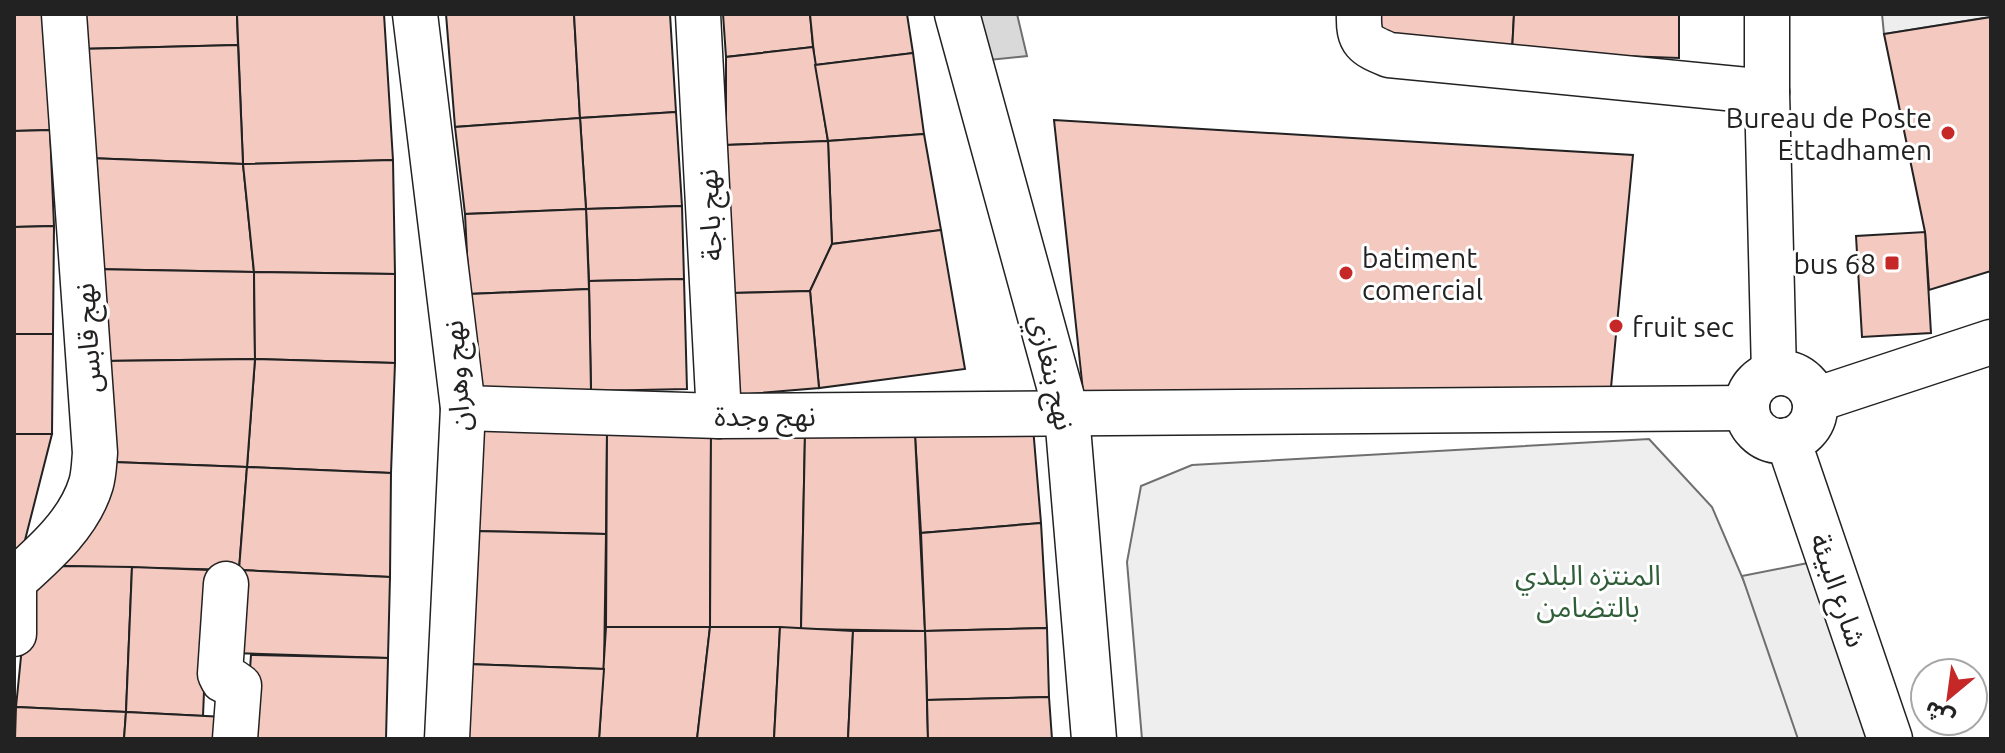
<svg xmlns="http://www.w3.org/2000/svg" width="2005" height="753" font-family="Ubuntu,'Noto Sans Arabic',sans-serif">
	<rect width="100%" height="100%" fill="#fff"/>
	<g fill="#eee" stroke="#6f6f6f" stroke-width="2">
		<path d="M1882 14H1991V17L1884 34Z"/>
		<path d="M1649 439 1712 507 1752 600 1799 739H1142L1127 562 1141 486 1192 465Z"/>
	</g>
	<path fill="#ededed" stroke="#6f6f6f" stroke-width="2" d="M1808 563 1867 739H1798L1742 576Z"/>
	<path fill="#d9d9d9" stroke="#6f6f6f" stroke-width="2" d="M980 14H1017L1027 56 989 60Z"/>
	<g fill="#f3c9c0" stroke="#222" stroke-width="2">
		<path d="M14 14H45L50 130 14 131Z"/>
		<path d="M77 14H237L238 45 79 49Z"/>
		<path d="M237 14H384L393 160 243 164Z"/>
		<path d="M446 14H574L580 118 455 127Z"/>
		<path d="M574 14H670L676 112 580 118Z"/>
		<path d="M723 14H810L813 47 726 57Z"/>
		<path d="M810 14H907L913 53 815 65Z"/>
		<path d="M1368 14H1514L1512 52 1367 34Z"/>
		<path d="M1514 14H1679V58L1512 52Z"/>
		<path d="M1991 17V271L1929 290 1925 232 1884 34Z"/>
		<path d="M238 45 243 164 88 158 79 49Z"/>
		<path d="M813 47 828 141 726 145V57Z"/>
		<path d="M913 53 924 134 828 141 815 65Z"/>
		<path d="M676 112 682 206 586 209 580 118Z"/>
		<path d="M580 118 586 209 465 214 455 127Z"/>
		<path d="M1054 120 1633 155 1610 398 1083 391Z"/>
		<path d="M50 130 54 226 14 227V131Z"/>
		<path d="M924 134 941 230 832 244 828 141Z"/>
		<path d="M828 141 832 244 810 291 732 293 726 145Z"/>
		<path d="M88 158 243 164 254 272 90 269Z"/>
		<path d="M393 160 395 274 254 272 243 164Z"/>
		<path d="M682 206 684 279 589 281 586 209Z"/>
		<path d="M586 209 589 289 469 294 465 214Z"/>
		<path d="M54 226 53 334H14V227Z"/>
		<path d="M941 230 965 369 819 388 810 291 832 244Z"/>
		<path d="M1925 232 1931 333 1862 337 1856 236Z"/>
		<path d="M90 269 254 272 255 359 104 361Z"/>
		<path d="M254 272 395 274V363L255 359Z"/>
		<path d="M684 279 687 389 591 391 589 281Z"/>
		<path d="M589 289 591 391H473L469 294Z"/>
		<path d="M810 291 819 388 737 395 732 293Z"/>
		<path d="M14 334H53L52 434H14Z"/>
		<path d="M255 359 395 363 391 473 247 467Z"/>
		<path d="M255 359 247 467 112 462 104 361Z"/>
		<path d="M1033 427 1041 523 921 533 915 435Z"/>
		<path d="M473 428 607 431 606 534 471 531Z"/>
		<path d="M607 431 711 432 710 627H606Z"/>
		<path d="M711 432 805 434 801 629 710 627Z"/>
		<path d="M14 434H52L23 548H14Z"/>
		<path d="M805 434 915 435 925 631 801 629Z"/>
		<path d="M112 462 247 467 239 570 63 566Z"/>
		<path d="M247 467 391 473 390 577 239 570Z"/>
		<path d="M1041 523 1047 628 925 631 921 533Z"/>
		<path d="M471 531 606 534 604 669 466 664Z"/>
		<path d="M63 566 132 567 126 712 16 707 28 586Z"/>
		<path d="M132 567 209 570 203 716 126 712Z"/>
		<path d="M239 570 390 577 388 658 233 653Z"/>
		<path d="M606 627H710L697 739H599Z"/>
		<path d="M710 627H780L774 739H697Z"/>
		<path d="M780 627 853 631 848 739H774Z"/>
		<path d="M1047 628 1049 697 927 700 925 631Z"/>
		<path d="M853 631H925L928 739H848Z"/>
		<path d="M251 655 388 658 386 739H245Z"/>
		<path d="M466 664 604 669 599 739H463Z"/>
		<path d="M1049 697 1052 739H928L927 700Z"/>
		<path d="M16 707 126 712 124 739H15Z"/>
		<path d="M126 712 225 717 224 739H124Z"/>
	</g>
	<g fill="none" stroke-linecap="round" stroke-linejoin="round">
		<defs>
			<g id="street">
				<path d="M415 14 463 408 447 739"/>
				<path d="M698 14 719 416"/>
				<path d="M957 14 1067 415 1094 739"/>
				<path d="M1359 14C1358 42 1365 45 1389 55L1767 92"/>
				<path d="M1767 14V92L1774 373"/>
				<circle cx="1781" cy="407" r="34"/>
				<path d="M1815 400 1991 342"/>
				<path d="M463 408 719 416 1747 408"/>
				<path d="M1788 440 1890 739"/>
				<path d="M226 584 220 674 223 680 232 681 239 686 235 739"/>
				<path d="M14 634V581C44 554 79 524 91 484 94 474 94 463 95 453L64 14"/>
			</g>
		</defs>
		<use href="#street" stroke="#222" stroke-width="47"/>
		<use href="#street" stroke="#fff" stroke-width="44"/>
	</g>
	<g fill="#c62828" stroke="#fff" stroke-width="3">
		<circle cx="1948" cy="133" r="8"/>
		<rect x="1884" y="255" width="16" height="16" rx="4"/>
		<circle cx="1346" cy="273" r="8"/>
		<circle cx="1616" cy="326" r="8"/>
	</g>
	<g text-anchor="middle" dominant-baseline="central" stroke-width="6" stroke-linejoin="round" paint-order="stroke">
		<g font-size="28" fill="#222" stroke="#fff" text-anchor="end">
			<text x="1932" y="117">Bureau de Poste<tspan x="1932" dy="32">Ettadhamen</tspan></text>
			<text x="1362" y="257" text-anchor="start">batiment<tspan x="1362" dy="32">comercial</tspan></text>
			<text x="1876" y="263">bus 68</text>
			<text x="1632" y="326" text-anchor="start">fruit sec</text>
		</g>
		<g font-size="28" fill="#222" stroke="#fff">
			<text transform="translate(709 215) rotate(-93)">نهج باجة</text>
			<text transform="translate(87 338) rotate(-94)">نهج قابس</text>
			<text transform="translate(1053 372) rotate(77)">نهج بنغازي</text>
			<text transform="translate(456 376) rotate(-94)">نهج وهران</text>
			<text x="765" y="415">نهج وجدة</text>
			<text transform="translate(1839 590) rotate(71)">شارع البيئة</text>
		</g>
		<g font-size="28" fill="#2f5e38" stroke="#fff">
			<text x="1588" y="574">المنتزه البلدي<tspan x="1588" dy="32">بالتضامن</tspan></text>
		</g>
	</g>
	<rect width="2005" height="753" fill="none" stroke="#222222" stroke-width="32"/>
	<g transform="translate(1949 697) rotate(209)"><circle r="38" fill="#ffffff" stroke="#a7a7a7" stroke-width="2"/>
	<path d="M0-6L14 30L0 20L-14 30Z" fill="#c62828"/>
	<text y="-12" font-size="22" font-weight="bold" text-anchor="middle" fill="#222222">ش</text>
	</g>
</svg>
